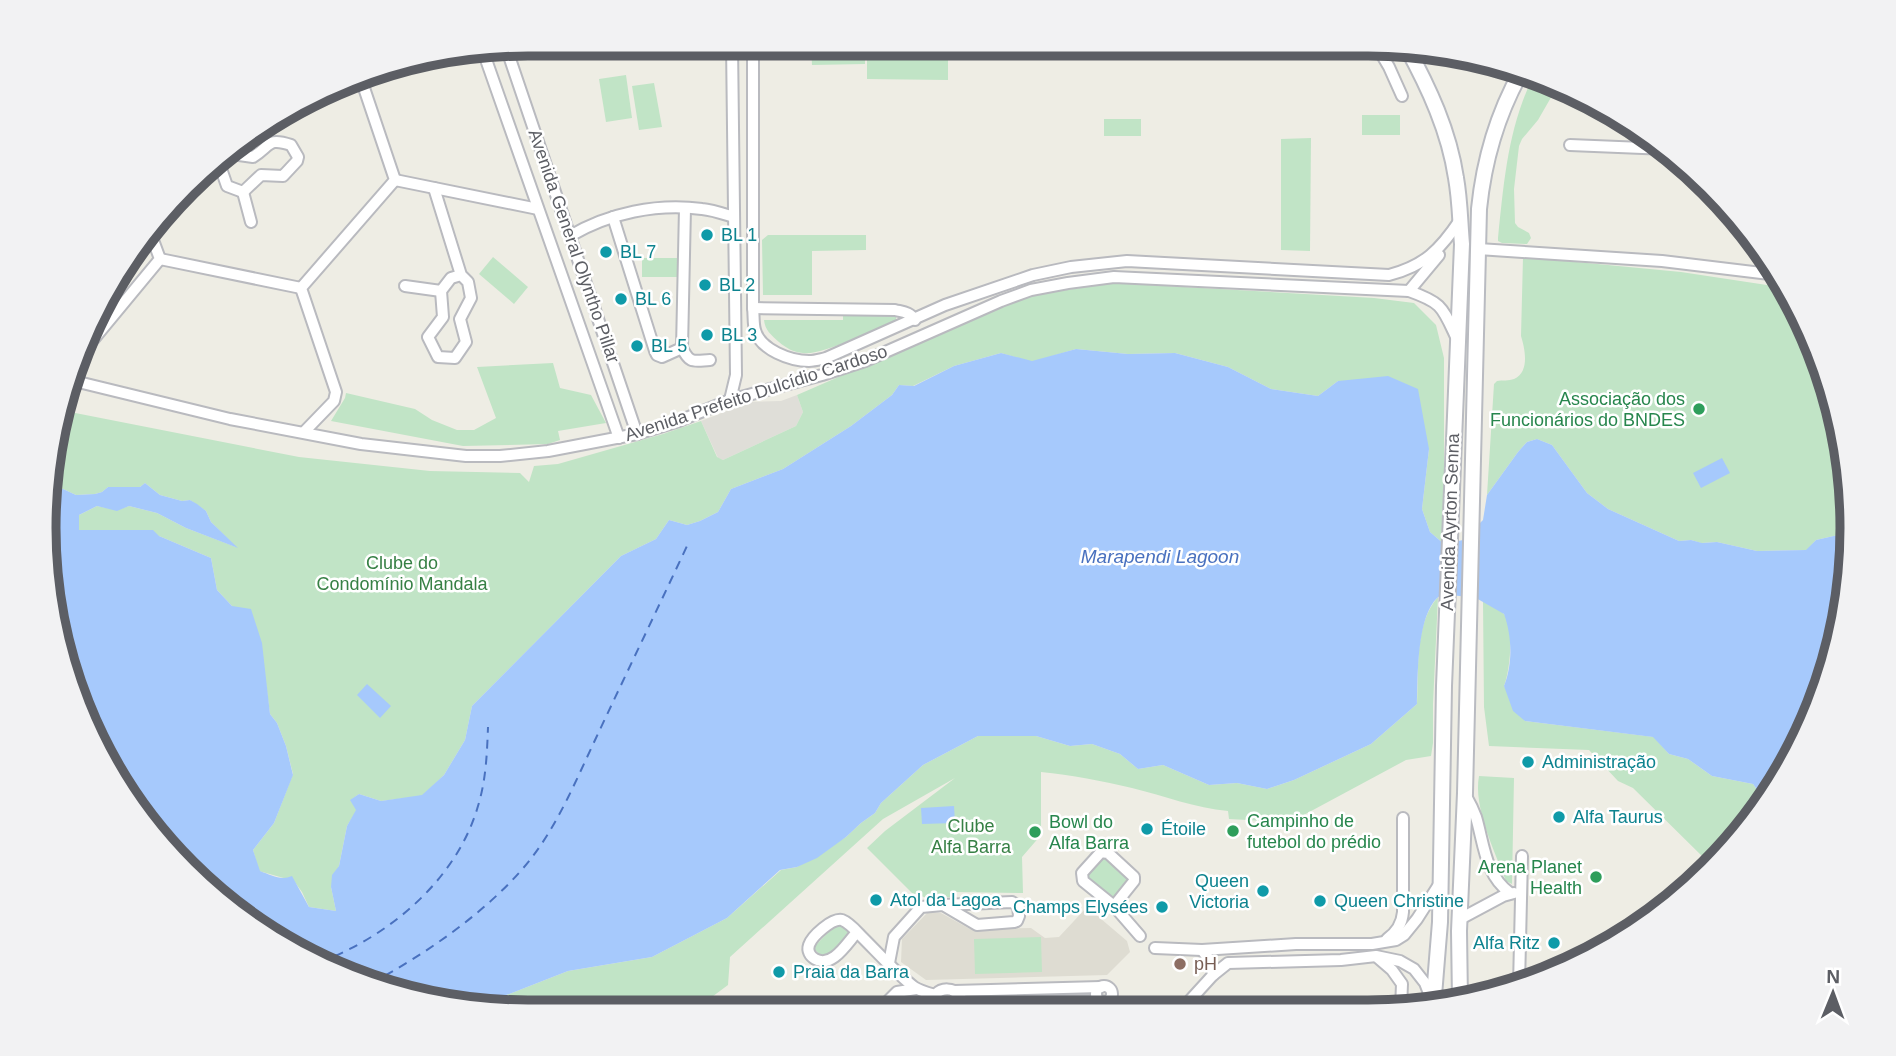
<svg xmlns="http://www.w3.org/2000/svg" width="1896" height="1056" font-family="Arial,sans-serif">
	<rect width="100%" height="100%" fill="#eeede4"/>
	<path fill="#dfded8" d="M797 395 803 412 796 426 723 460 718 458 701 421 750 402 781 401Z"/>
	<path fill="#dedcd2" d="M1087 907 1127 941 1130 952 1107 975 926 980 901 962 902 939 928 912 941 913 970 929 1031 928 1045 938 1059 937Z"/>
	<g fill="#c1e4c6">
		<path d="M811 44H865V64L812 65Z"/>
		<path d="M867 44H948V80L867 79Z"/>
		<path d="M626 75 632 118 606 122 599 79Z"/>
		<path d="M1533 77 1557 87 1538 120 1522 139 1519 146 1514 189 1515 223 1518 227 1529 233 1531 238 1527 244 1502 243 1498 241V238C1504 181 1508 128 1533 77Z"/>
		<path d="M654 83 662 127 639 130 632 86Z"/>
		<rect x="1362" y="115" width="38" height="20"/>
		<rect x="1104" y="119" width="37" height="17"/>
		<path d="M1311 138 1310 251 1281 250V139Z"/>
		<path d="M768 235H866V250L812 251V295H763L762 240Z"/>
		<path d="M493 257 528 287 514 304 479 274Z"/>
		<path d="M1523 257 1681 272 1786 288C1828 355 1853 449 1850 527L1838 535 1816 540 1807 550 1757 551 1717 542 1701 543 1691 540 1679 541 1608 509 1587 493 1552 445 1537 439 1527 442 1518 452 1487 495 1494 384 1497 381C1502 380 1509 381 1514 379 1530 372 1525 349 1521 336Z"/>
		<rect x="642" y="258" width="37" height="19"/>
		<path d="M1114 283 1374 298 1414 303 1436 325 1444 358V544L1430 532 1422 509 1429 449 1338 381 1318 396 1271 389 1228 367 1175 353 1128 354 1076 349 1032 362 1001 353 954 366 913 386 899 385 892 395 851 426 783 469 731 489 718 512 700 521 687 525 669 520 656 539 621 556 472 706 465 740 444 775 422 796 381 801 359 794 351 800 357 810 347 826 339 866 331 887 336 911 309 907 302 892 294 881 259 871 253 850 274 823 293 774 286 746 277 723 270 714 266 684 232 606 217 590 211 558 159 536 79 531V515L97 506 117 510 129 506 157 513 186 528 236 547 211 522 206 511 190 500 182 501 160 495 145 483 140 487H108L102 492 95 494 76 495 63 489H52L60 410 299 457 430 471 520 473 529 482 534 466 558 464 663 434 701 421 717 457 723 460 796 426 803 412 797 395 1025 296Z"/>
		<path d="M843 313H896V320C876 328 823 356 803 353 793 352 786 348 779 342 771 335 765 330 764 320H843Z"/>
		<path d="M553 363 560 388 591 395 606 423 558 431 560 440 548 444 463 446 331 421 345 398 346 393 415 409 432 420 457 430H474L496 418 477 367Z"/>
		<path d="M1438 597 1433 704V743L1431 756 1406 760 1300 817 1265 821 1229 819 1228 811C1195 808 1165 796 1132 788 1103 781 1071 775 1041 772V835L1022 857 1023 893 955 892V897L927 898 912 893 867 848 885 831 955 778 883 819 730 957 728 985 693 1011H497L483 1009 491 1001 568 971 652 957 727 918 781 870 797 867 846 837 861 823 875 813 881 803 923 765 978 736H1036L1070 746 1092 744 1120 754 1138 769 1163 765 1209 785 1237 783 1267 789 1294 780 1371 744 1417 704C1419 670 1414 624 1438 597Z"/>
		<path d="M1483 601C1489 605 1498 608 1503 613 1515 625 1510 671 1504 686L1525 721 1654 737 1669 754 1688 759 1712 776 1753 784 1765 801 1732 848 1720 858 1707 857 1705 859 1633 788 1618 781 1589 750 1489 746 1484 707Z"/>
		<path d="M1479 776 1514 778 1512 884 1506 881C1495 852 1473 807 1479 776Z"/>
		<path d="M1104 854 1132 877 1114 899 1085 876Z"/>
		<path d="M838 922 850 933 825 959 813 948Z"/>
		<path d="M1041 937 1042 972 975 974 974 939Z"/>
	</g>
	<g fill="#a6c9fc">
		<path d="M1076 349 1128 354 1175 353 1228 367 1271 389 1318 396 1338 381 1388 376 1418 389 1429 449 1422 509 1430 532 1444 544 1463 540 1483 520 1487 495 1518 452 1527 442 1537 439 1552 445 1587 493 1608 509 1679 541 1691 540 1702 543 1717 542 1757 551 1806 550 1816 540 1838 535 1850 527 1848 591 1827 683 1788 770 1765 801 1753 784 1712 776 1688 759 1669 754 1653 737 1525 721 1513 711 1504 686C1513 664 1512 636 1504 614L1476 598 1443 594C1416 607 1418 677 1417 704L1371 744 1294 780 1267 789 1237 783 1209 785 1163 765 1138 769 1120 754 1092 744 1070 746 1036 736H978L923 765 881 803 875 813 861 823 846 837 817 858 797 867 780 870 727 918 652 957 568 971 491 1001 483 1009 402 996 286 948 164 848 81 714 45 560 52 489H63L76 495 95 494 102 492 108 487H140L145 483 160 495 182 501 190 500 197 504 206 511 211 522 238 548 186 528 157 513 129 506 117 511 97 506 79 515V530H153L159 536 211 558 217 590 232 606 251 609 262 643 270 714 277 723 286 746 293 775 274 823 253 850 260 871C271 875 281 881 292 876L309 907 336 911 331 887 332 875 339 866 347 826 356 810 350 800 359 794 381 801 422 795 444 775 465 740 472 706 621 556 656 539 669 520 687 525 700 521 718 512 731 489 783 469 851 426 892 395 899 385 914 386 954 366 1001 353 1032 361Z"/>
		<path d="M1722 458 1730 473 1701 488 1693 473Z"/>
		<path d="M367 684 391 706 380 718 357 695Z"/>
		<path d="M954 806 955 823 922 824 921 808Z"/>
	</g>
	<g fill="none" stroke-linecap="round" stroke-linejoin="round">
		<g stroke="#4971bf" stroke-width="2" stroke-dasharray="9 7" stroke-linecap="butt">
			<path d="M320 962C390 936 457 879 478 806 486 780 487 754 488 727"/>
			<path d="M371 983C427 954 495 906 533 856 560 820 577 778 596 738 626 674 657 610 687 546"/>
		</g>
		<defs>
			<g id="minor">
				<path d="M753 44V308C754 315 753 323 755 330 760 350 791 361 809 361 815 361 821 359 826 358L945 305 1033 275 1071 267 1127 261 1389 275C1424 266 1440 250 1460 220"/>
				<path d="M1376 45 1389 67 1402 96"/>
				<path d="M506 47 637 434"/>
				<path d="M483 51 619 438"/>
				<path d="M1570 145 1667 149"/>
				<path d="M225 153 253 157C271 146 267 137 291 145L298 157 297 161 283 176 261 175 243 192"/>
				<path d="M218 160 227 186 243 192"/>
				<path d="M395 180 538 209"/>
				<path d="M434 188 461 275 451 278 441 291 443 317 428 337 438 357 455 358 466 342 460 319 471 298 468 282 461 275"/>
				<path d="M243 192 251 222"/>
				<path d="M685 208 682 348C690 364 693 361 710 360"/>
				<path d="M613 217 655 351 657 355 662 357 682 348"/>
				<path d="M570 236C609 213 657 203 702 209 713 210 724 214 734 217"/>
				<path d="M1478 249 1662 261 1778 275"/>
				<path d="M160 259 301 288"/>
				<path d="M405 286 441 291"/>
				<path d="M1409 291 1439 255"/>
				<path d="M753 308 895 310C903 312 910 312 915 320"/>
				<path d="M83 352 160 259 150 232"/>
				<path d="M70 380 230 419 361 444 466 456H500L548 451 637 434 679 421 730 400 822 375 865 361 1001 301 1031 290 1068 283 1114 277 1409 291C1443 303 1442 307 1457 339"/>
				<path d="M730 400 736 375 732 44"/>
				<path d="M304 432 334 401 336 392 301 288 395 180 360 76"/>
				<path d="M1466 796C1470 803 1473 809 1476 817 1484 844 1485 875 1510 893"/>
				<path d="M1114 906 1134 881V877L1108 853 1101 852 1082 873 1083 881 1114 906 1140 936"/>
				<path d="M1460 919 1503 896 1514 893"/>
				<path d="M857 932C847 943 832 969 815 959 810 956 807 951 809 945 812 936 832 918 842 920 850 923 857 932 863 938 879 954 896 973 914 987 920 991 928 993 935 995"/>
				<path d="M1387 939C1397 932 1402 924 1403 912V818"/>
				<path d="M1155 948 1202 950 1296 944H1372L1396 940 1404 935 1417 919 1440 883"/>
				<path d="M1202 950 1211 962 1213 975"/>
				<path d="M1378 958 1392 970 1402 984 1401 1008"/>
				<path d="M889 963 894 937 921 907 943 905 977 925 1014 922 1017 921 1019 916 1018 906 1012 902 943 905"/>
				<path d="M1519 985 1522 856"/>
				<circle cx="1104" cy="994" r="8"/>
				<path d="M954 991 1101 987"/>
				<path d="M1109 1000 1120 1009"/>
				<path d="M962 1009 980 1002 1101 1001"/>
				<path d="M1182 1009 1213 975 1228 963 1341 960 1376 956 1400 961 1414 969 1425 983 1432 1001"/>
				<path d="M879 1010 897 992 916 989"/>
				<path d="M932 1010C928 982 967 983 962 1010"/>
			</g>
			<g id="secondary">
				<path d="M1406 46C1429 88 1449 131 1456 178 1460 200 1460 222 1462 244L1444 686 1440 922 1433 1008"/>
				<path d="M1460 1000 1459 931 1465 793 1479 209C1484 160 1497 115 1521 72"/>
			</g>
		</defs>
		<use href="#minor" stroke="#b9babf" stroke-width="14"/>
		<use href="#secondary" stroke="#b9bbc1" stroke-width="18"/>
		<use href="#minor" stroke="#fff" stroke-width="10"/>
		<use href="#secondary" stroke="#fff" stroke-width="14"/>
	</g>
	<g fill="#0f9aa8" stroke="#fff" stroke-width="2.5">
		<circle cx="707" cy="235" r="7"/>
		<circle cx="606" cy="252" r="7"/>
		<circle cx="705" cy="285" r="7"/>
		<circle cx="621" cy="299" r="7"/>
		<circle cx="707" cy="335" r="7"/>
		<circle cx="637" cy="346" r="7"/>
		<circle cx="1528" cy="762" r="7"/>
		<circle cx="1559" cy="817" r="7"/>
		<circle cx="1147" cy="829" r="7"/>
		<circle cx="1263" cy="891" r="7"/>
		<circle cx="876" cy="900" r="7"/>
		<circle cx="1320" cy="901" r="7"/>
		<circle cx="1162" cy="907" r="7"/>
		<circle cx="1554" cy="943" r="7"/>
		<circle cx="779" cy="972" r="7"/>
	</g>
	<g fill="#2e9e5b" stroke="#fff" stroke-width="2.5">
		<circle cx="1699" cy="409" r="7"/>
		<circle cx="1233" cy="831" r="7"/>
		<circle cx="1035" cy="832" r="7"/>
		<circle cx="1596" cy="877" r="7"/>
	</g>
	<circle fill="#8d6e63" stroke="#fff" stroke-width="2.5" cx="1180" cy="964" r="7"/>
	<g text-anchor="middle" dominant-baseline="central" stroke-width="5" stroke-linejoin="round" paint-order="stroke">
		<g font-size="18" fill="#0d838f" stroke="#fff" text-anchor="start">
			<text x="721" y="235">BL 1</text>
			<text x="620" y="252">BL 7</text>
			<text x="719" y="285">BL 2</text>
			<text x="635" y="299">BL 6</text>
			<text x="721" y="335">BL 3</text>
			<text x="651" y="346">BL 5</text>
			<text x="1542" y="762">Administração</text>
			<text x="1573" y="817">Alfa Taurus</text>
			<text x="1161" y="829">Étoile</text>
			<text x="1249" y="881" text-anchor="end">Queen<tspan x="1249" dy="21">Victoria</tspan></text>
			<text x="890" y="900">Atol da Lagoa</text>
			<text x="1334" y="901">Queen Christine</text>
			<text x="1148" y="907" text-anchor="end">Champs Elysées</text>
			<text x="1540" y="943" text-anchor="end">Alfa Ritz</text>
			<text x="793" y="972">Praia da Barra</text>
		</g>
		<g font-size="18" fill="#5c5e64" stroke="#fff">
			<text transform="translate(574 246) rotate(71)">Avenida General Olyntho Pillar</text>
			<text transform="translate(756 393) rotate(-18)">Avenida Prefeito Dulcídio Cardoso</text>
			<text transform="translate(1450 522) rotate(-88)">Avenida Ayrton Senna</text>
		</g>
		<g font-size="18" fill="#27864d" stroke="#fff" text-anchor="end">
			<text x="1685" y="399">Associação dos<tspan x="1685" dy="21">Funcionários do BNDES</tspan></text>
			<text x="1247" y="821" text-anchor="start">Campinho de<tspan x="1247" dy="21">futebol do prédio</tspan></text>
			<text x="1049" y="822" text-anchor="start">Bowl do<tspan x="1049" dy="21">Alfa Barra</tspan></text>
			<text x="1582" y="867">Arena Planet<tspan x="1582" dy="21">Health</tspan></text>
		</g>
		<g font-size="18" fill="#378045" stroke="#fff">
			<text x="402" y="563">Clube do<tspan x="402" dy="21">Condomínio Mandala</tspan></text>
			<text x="971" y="826">Clube<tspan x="971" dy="21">Alfa Barra</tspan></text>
		</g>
		<g font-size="18" fill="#785e54" stroke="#fff" text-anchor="start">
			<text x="1194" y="964">pH</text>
		</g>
		<g font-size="19" font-style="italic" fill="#4971bf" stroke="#fff">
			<text x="1160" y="556">Marapendi Lagoon</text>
		</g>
	</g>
	<path d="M0 0H1896V1056H0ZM528 56H1368A472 472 0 0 1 1840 528V528A472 472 0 0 1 1368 1000H528A472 472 0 0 1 56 528V528A472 472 0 0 1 528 56Z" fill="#f2f2f3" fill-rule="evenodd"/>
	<path fill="none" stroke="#5c5e64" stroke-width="9" d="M528 56H1368A472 472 0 0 1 1840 528V528A472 472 0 0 1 1368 1000H528A472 472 0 0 1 56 528V528A472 472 0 0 1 528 56Z"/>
	<g transform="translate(1833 993) rotate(1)" stroke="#ffffff" stroke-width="5" paint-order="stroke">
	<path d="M0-5L12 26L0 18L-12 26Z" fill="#5c5e64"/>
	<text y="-10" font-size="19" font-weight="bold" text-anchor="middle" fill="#5c5e64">N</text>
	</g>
</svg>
